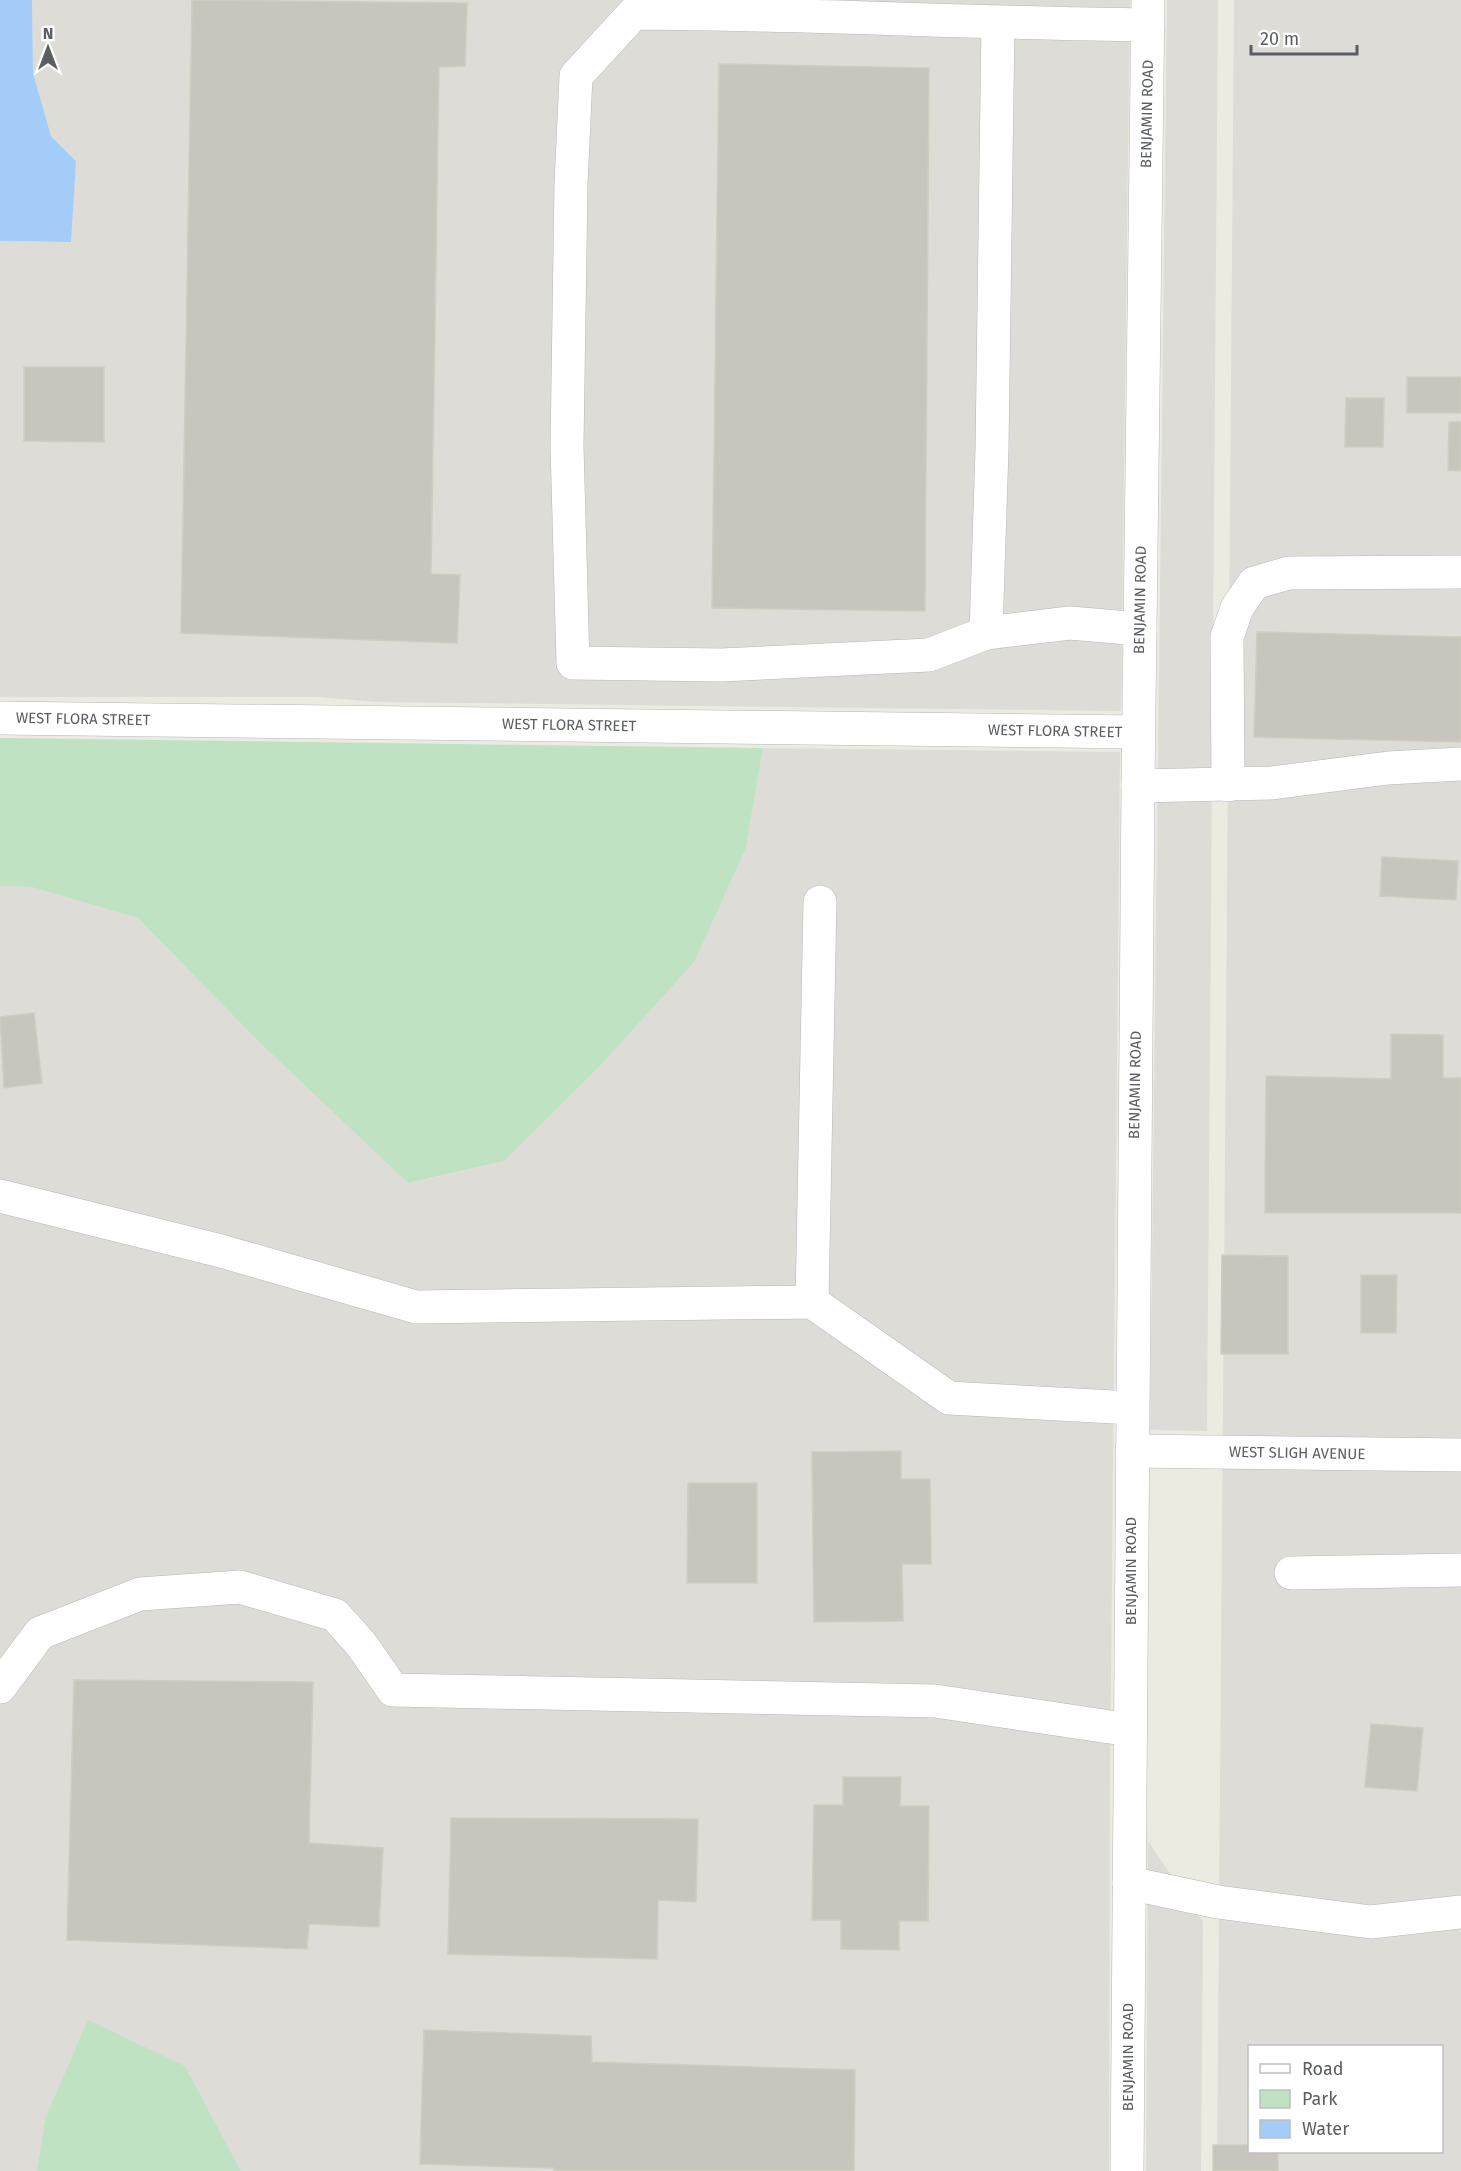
<svg xmlns="http://www.w3.org/2000/svg" width="1461" height="2171" font-family="'Fira Sans',sans-serif">
	<rect width="100%" height="100%" fill="#ecebe2"/>
	<g fill="#dedcd6" fill-rule="evenodd">
		<path d="M32 0H1130L1121 711 376 702 317 697H0V241L70 242 76 161 51 136 33 73Z"/>
		<path d="M1167 0H1218L1207 1431 1150 1430Z"/>
		<path d="M1234 0H1461V2171H1217ZM1250 2046H1442V2152H1250Z"/>
		<path d="M763 748 1120 752 1110 1785 1109 2171H241L185 2066 45 2119 37 2171H0V886L31 887 138 918 257 1040 409 1183 504 1161 599 1067 693 962 746 848Z"/>
		<path d="M1148 1841 1203 1922 1201 2171H1146Z"/>
	</g>
	<g fill="#bfe2c3">
		<path d="M0 738 763 748 746 848 694 962 599 1067 504 1161 408 1183 257 1040 138 918 31 887 0 886Z"/>
		<path d="M88 2020 185 2066 241 2171H37L45 2119Z"/>
	</g>
	<path fill="#a4ccf9" d="M0 0H32L33 73 51 136 76 161 71 242 0 241Z"/>
	<g fill="#c8c5bf" stroke="#d0cdc0" stroke-width="1.5">
		<path d="M192 0 467 3 465 66 439 67 431 574 460 575 457 643 181 633Z"/>
		<path d="M719 64 929 68 925 611 712 608Z"/>
		<path d="M24 367H104V442L24 441Z"/>
		<rect x="1407" y="377" width="54" height="36"/>
		<path d="M1346 398H1384L1383 447H1345Z"/>
		<path d="M1449 422H1461V471L1448 470Z"/>
		<path d="M1257 632 1461 637V742L1254 737Z"/>
		<path d="M1382 857 1458 861 1456 900 1380 896Z"/>
		<path d="M34 1013 42 1083 4 1088 0 1017Z"/>
		<path d="M1391 1034 1443 1035V1078H1461V1213H1265L1266 1076 1391 1079Z"/>
		<path d="M1222 1255 1288 1256V1354H1221Z"/>
		<path d="M1361 1275H1397L1396 1333H1361Z"/>
		<path d="M901 1451V1479H930L931 1564H902L903 1621 814 1622 812 1452Z"/>
		<path d="M688 1483H757V1583H687Z"/>
		<path d="M74 1680 313 1682 309 1843 383 1848 379 1927 309 1924 307 1949 67 1940Z"/>
		<path d="M1371 1724 1423 1728 1417 1791 1365 1787Z"/>
		<path d="M843 1777H901L900 1806H929L928 1921H899V1950L841 1949V1920H812L814 1805H843Z"/>
		<path d="M451 1818 698 1819 696 1902 658 1900 657 1959 448 1954Z"/>
		<path d="M424 2030 591 2036 592 2062 855 2070 854 2171H554V2168L420 2164Z"/>
		<path d="M1213 2145H1250V2152H1278V2171H1213Z"/>
	</g>
	<g fill="none" stroke-linecap="round" stroke-linejoin="round">
		<defs>
			<g id="minor">
				<path d="M1140 629 1070 623 986 633 929 655 721 665 573 663 567 446 571 184 576 76 634 13C806 14 976 23 1148 25"/>
				<path d="M986 633 992 449 998 23"/>
				<path d="M0 718 1138 732"/>
				<path d="M1228 785 1227 637 1237 608 1254 583 1289 573 1461 572"/>
				<path d="M1138 786 1272 783 1388 768 1461 764"/>
				<path d="M0 1196 221 1251 416 1307 812 1302 949 1398 1132 1408"/>
				<path d="M812 1302 820 902"/>
				<path d="M1132 1451 1461 1455"/>
				<path d="M1291 1573 1461 1570"/>
				<path d="M0 1687 40 1633 140 1594 240 1587 335 1615 361 1644 393 1690 935 1701 1130 1730"/>
				<path d="M1129 1883 1218 1902 1371 1922 1461 1912"/>
				<path d="M1127 2171 1138 786 1148 0"/>
			</g>
		</defs>
		<use href="#minor" stroke="#b4b7bb" stroke-width="34"/>
		<use href="#minor" stroke="#fff" stroke-width="33"/>
	</g>
	<g text-anchor="middle" dominant-baseline="central" stroke-width="5" stroke-linejoin="round" paint-order="stroke">
		<g font-size="15" fill="#5a5d62" stroke="#fff">
			<text transform="translate(1147 114) rotate(-89)">BENJAMIN ROAD</text>
			<text transform="translate(1140 600) rotate(-89)">BENJAMIN ROAD</text>
			<text transform="translate(83 719) rotate(1)">WEST FLORA STREET</text>
			<text transform="translate(569 725) rotate(1)">WEST FLORA STREET</text>
			<text transform="translate(1055 731) rotate(1)">WEST FLORA STREET</text>
			<text transform="translate(1135 1085) rotate(-89)">BENJAMIN ROAD</text>
			<text transform="translate(1297 1453) rotate(1)">WEST SLIGH AVENUE</text>
			<text transform="translate(1131 1571) rotate(-90)">BENJAMIN ROAD</text>
			<text transform="translate(1128 2057) rotate(-90)">BENJAMIN ROAD</text>
		</g>
	</g>
	<rect x="1248" y="2045" width="195" height="108" fill="#ffffff" stroke="#bdbec0" stroke-width="1.5"/>
	<rect x="1260" y="2064" width="30" height="9" fill="#ffffff" stroke="#bdbec0" stroke-width="1.5"/>
	<text x="1302" y="2075" font-size="18" fill="#5a5d62">Road</text>
	<rect x="1260" y="2090" width="30" height="18" fill="#bfe2c3" stroke="#bdbec0" stroke-width="1.5"/>
	<text x="1302" y="2105" font-size="18" fill="#5a5d62">Park</text>
	<rect x="1260" y="2120" width="30" height="18" fill="#a4ccf9" stroke="#bdbec0" stroke-width="1.5"/>
	<text x="1302" y="2135" font-size="18" fill="#5a5d62">Water</text>
	<g transform="translate(48 48)" stroke="#ffffff" stroke-width="4.5" paint-order="stroke">
	<path d="M0-4.5L10 22L0 15L-10 22Z" fill="#5a5d62"/>
	<text y="-9" font-size="16" font-weight="bold" text-anchor="middle" fill="#5a5d62">N</text>
	</g>
	<path d="M1251 45v9h106v-9" fill="none" stroke="#5a5d62" stroke-width="3"/>
	<text x="1260" y="45" font-size="18" fill="#5a5d62" stroke="#ffffff" stroke-width="4.5" paint-order="stroke">20 m</text>
</svg>
